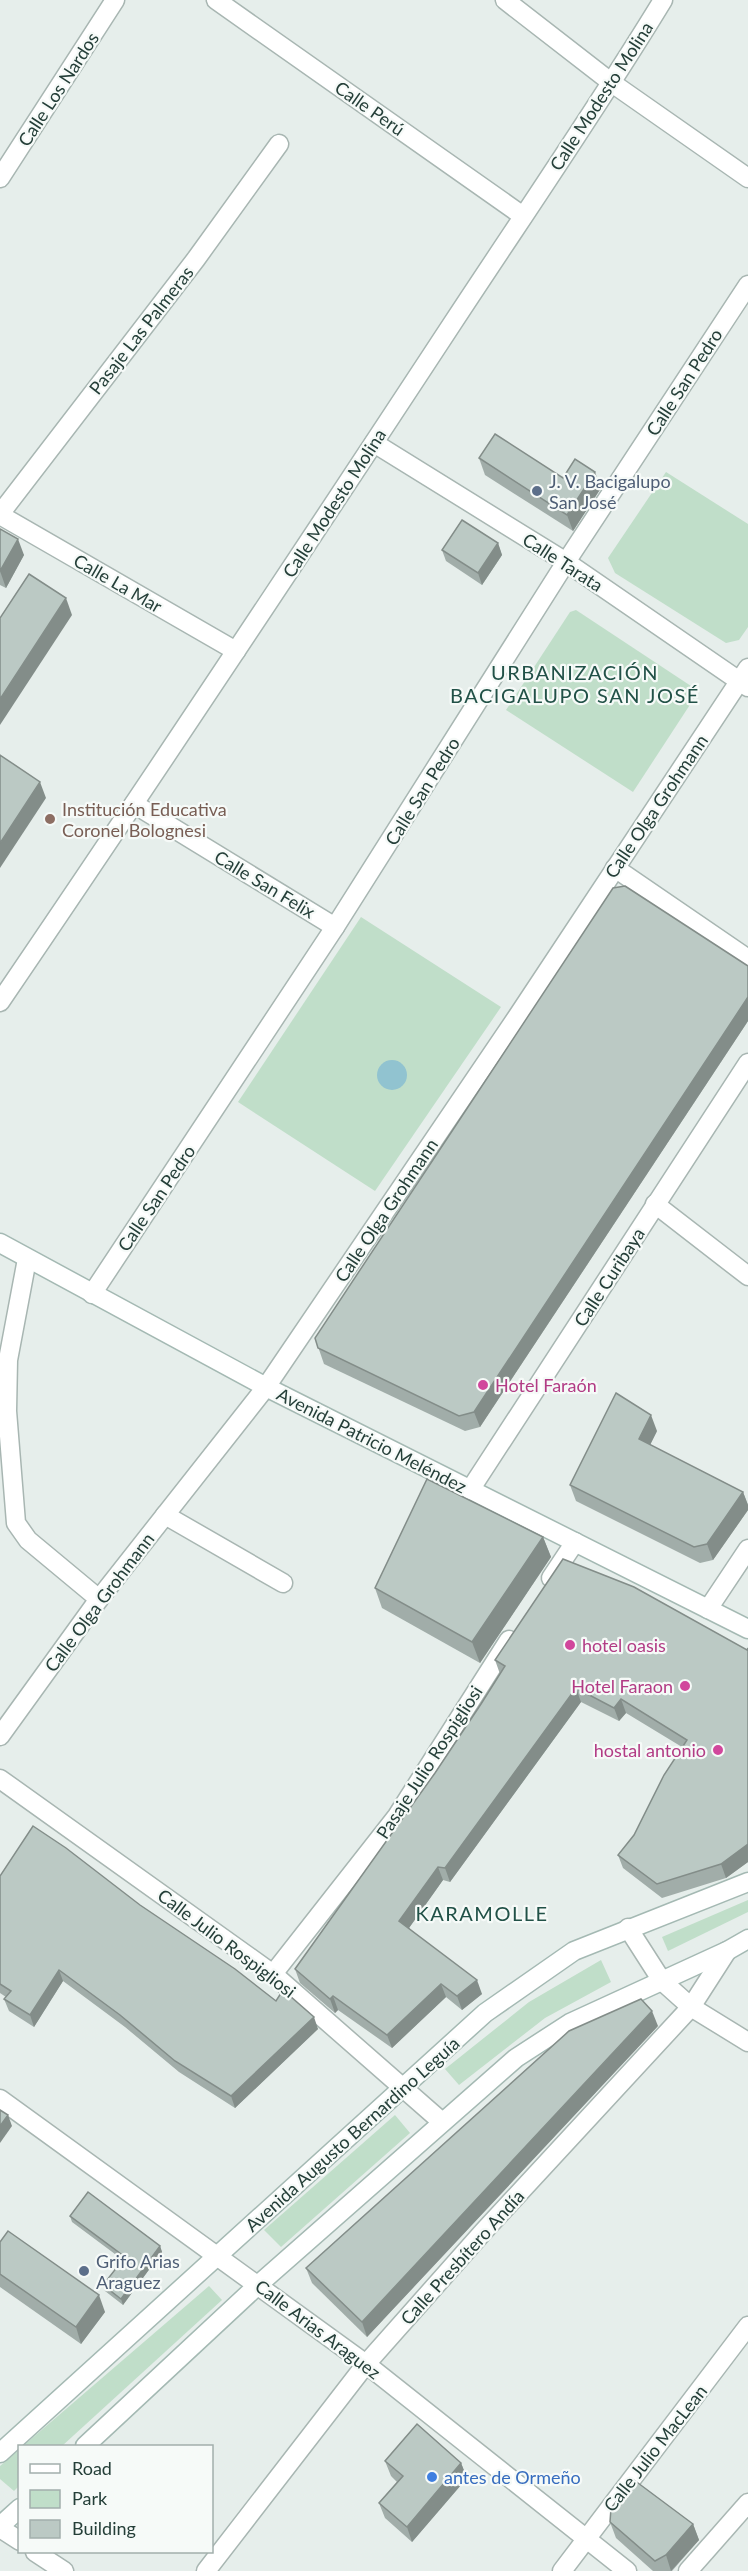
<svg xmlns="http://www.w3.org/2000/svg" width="748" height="2571" font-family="Lato,sans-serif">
	<rect width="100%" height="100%" fill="#e6eeeb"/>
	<g fill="#c0dec9">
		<path d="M666 472 748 524V627L739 640 726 643 615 573 608 558Z"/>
		<path d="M576 610 691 686 695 697 633 792 506 710 570 612Z"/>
		<path d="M361 917 501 1007 375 1191 238 1102Z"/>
		<path d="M748 1900V1912L668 1951 662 1937Z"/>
		<path d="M601 1960 611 1982 545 2018 459 2085 445 2069 529 2002Z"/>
		<path d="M395 2115 410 2133 281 2247 264 2230Z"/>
		<path d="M209 2286 222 2300 62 2446H23Z"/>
		<path d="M19 2450V2486L14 2491 0 2479V2466Z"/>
	</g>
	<circle fill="#91c3d0" cx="392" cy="1075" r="15"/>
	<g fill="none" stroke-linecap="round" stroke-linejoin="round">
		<defs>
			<g id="street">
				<path d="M216 0 523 216"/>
				<path d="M505 0 612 83 748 178"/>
				<path d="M0 178 115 0"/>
				<path d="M374 443 566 562 748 687"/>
				<path d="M0 514 196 259 279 144"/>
				<path d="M0 515 236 651"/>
				<path d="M134 804 335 927"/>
				<path d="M615 868 748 959"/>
				<path d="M0 1002C153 777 303 551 452 324 523 216 596 110 663 0"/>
				<path d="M655 1204 748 1276"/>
				<path d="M27 1259 8 1360 7 1411 16 1523 28 1540 99 1599"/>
				<path d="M92 1294 335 927 566 562 748 285"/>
				<path d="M470 1490 748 1063"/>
				<path d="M165 1515 283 1583"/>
				<path d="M551 1578 575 1542"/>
				<path d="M708 1609 748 1549"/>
				<path d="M0 1736 99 1599 266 1387 517 1017 748 668"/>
				<path d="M0 1779 273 1974 442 2122"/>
				<path d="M628 1928 662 1981 691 2007 748 2042"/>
				<path d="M273 1974 397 1816 509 1640"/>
				<path d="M0 2099 366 2364 627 2571"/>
				<path d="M0 2528 20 2541"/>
				<path d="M35 2552 64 2571"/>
				<path d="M206 2571 366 2364 483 2232 691 2007 727 1951"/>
				<path d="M562 2571 748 2326"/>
				<path d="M688 2571 748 2503"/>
			</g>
			<g id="secondary">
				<path d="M0 1243 266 1387 748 1629"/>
				<path d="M85 2446 259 2284 516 2058 570 2023 727 1951 748 1939"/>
				<path d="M0 2453 485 2013 574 1951 748 1882"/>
				<path d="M0 2526 20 2508"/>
			</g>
		</defs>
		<use href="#street" stroke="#a8b6b2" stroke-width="21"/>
		<use href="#secondary" stroke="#a4b9b3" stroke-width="21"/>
		<use href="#street" stroke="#fff" stroke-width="18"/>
		<use href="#secondary" stroke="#fff" stroke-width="18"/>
	</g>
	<g fill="#a1ada9">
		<path d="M479 458 563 478 601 488 573 531 485 475Z"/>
		<path d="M0 529 24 555 6 588 0 585Z"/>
		<path d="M498 543 502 555 482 585 446 561 442 550Z"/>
		<path d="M748 966V1021L480 1427 465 1431 324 1364 315 1338Z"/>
		<path d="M657 1431 650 1445 743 1492 748 1505V1510L713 1560 700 1563 576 1501 570 1485Z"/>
		<path d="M543 1537 551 1557 480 1663 382 1608 375 1588Z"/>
		<path d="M748 1648V1862L726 1878 662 1898 623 1868 618 1855 634 1835 682 1747 626 1713 619 1721 581 1702 450 1882 443 1880 409 1928 482 1994 462 2010 446 1997 392 2048 338 2010 335 2013 300 1983 295 1969 435 1773 500 1674 495 1660 747 1650Z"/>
		<path d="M0 1876 140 1905 276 2001 318 2029 235 2108 179 2072 125 2027 63 1981 34 2027 9 2011 4 1999 6 1997 0 1993Z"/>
		<path d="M658 2026 367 2337 312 2283 306 2268Z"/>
		<path d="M70 2216 160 2246 162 2252 123 2305 105 2291 103 2285 123 2260 72 2222Z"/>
		<path d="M0 2242 105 2312 81 2344 0 2287Z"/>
		<path d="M385 2461 461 2463 467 2478 412 2542 385 2518 379 2503 397 2482 391 2476Z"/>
		<path d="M610 2522 693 2524 699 2540 672 2571H653L616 2538Z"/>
	</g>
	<g fill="#838d89">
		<path d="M595 472 601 488 573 531 567 515Z"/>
		<path d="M18 539 24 555 6 588 0 571Z"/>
		<path d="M498 543 502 555 482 585 478 573Z"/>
		<path d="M66 598 72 615 0 725V699Z"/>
		<path d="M40 782 46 798 0 868V843Z"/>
		<path d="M748 997V1021L480 1427 474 1412Z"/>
		<path d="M651 1415 657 1431 645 1455 639 1439Z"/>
		<path d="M743 1492 748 1505V1510L713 1560 707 1544Z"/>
		<path d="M543 1537 551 1557 480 1663 472 1642Z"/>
		<path d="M576 1688 581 1702 450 1882 445 1868Z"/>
		<path d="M621 1699 626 1713 619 1721 614 1708Z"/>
		<path d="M748 1844V1862L726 1878 721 1864Z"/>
		<path d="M438 1867 443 1880 404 1935 399 1921Z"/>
		<path d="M59 1970 63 1981 34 2027 30 2015Z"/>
		<path d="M477 1980 482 1994 462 2010 457 1996Z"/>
		<path d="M441 1984 446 1997 392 2048 387 2035Z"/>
		<path d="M333 1996 338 2010 335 2013 330 1999Z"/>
		<path d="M652 2011 658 2026 367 2337 362 2322Z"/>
		<path d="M314 2017 318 2029 235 2108 231 2096Z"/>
		<path d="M8 2115 12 2126 0 2143V2126Z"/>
		<path d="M160 2246 162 2252 123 2305 121 2299Z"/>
		<path d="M99 2295 105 2312 81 2344 76 2327Z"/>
		<path d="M461 2463 467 2478 412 2542 407 2527Z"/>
		<path d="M693 2524 699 2540 671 2571 666 2555Z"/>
	</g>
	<g fill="#bbc9c4" stroke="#838d89" stroke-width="1.5">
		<path d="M495 434 563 478 575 459 595 472 567 515 479 458Z"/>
		<path d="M462 520 498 543 478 573 442 550Z"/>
		<path d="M0 529 18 539 0 571Z"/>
		<path d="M29 574 66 598 0 699V618Z"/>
		<path d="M0 755 40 782 0 843Z"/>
		<path d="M625 886 748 966V997L474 1412 459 1416 318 1348 315 1338 613 888Z"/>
		<path d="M616 1393 651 1415 639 1439 743 1492 707 1544 694 1547 570 1485Z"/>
		<path d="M427 1479 543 1537 472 1642 375 1588Z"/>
		<path d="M563 1559 634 1587 747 1650 748 1648V1844L721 1864 657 1884 618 1855 634 1835 664 1775 687 1740 621 1699 614 1708 576 1688 445 1868 438 1867 399 1921 477 1980 457 1996 441 1984 387 2035 333 1996 330 1999 295 1969 435 1773 481 1704 505 1666 495 1660Z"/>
		<path d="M33 1826 66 1848 140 1905 235 1969 276 2001 283 1990 314 2017 231 2096 175 2061 120 2015 59 1970 30 2015 4 1999 11 1991 0 1984V1876Z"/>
		<path d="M641 1999 652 2011 362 2322 306 2268 569 2031Z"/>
		<path d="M0 2110 8 2115 0 2126Z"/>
		<path d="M88 2192 160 2246 121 2299 103 2285 125 2257 70 2216Z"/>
		<path d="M8 2231 99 2295 76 2327 0 2274V2242Z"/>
		<path d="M417 2424 461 2463 407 2527 379 2503 403 2476 385 2461Z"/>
		<path d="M634 2480 693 2524 666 2555 655 2561 610 2522 611 2508Z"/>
	</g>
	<g fill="#5c6f8a" stroke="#f6faf8" stroke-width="2">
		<circle cx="537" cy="491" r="6"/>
		<circle cx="84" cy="2271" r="6"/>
	</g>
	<circle fill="#8d6e63" stroke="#f6faf8" stroke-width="2" cx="50" cy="819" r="6"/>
	<g fill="#d1479c" stroke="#f6faf8" stroke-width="2">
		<circle cx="483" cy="1385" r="6"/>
		<circle cx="570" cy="1645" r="6"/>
		<circle cx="685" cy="1686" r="6"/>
		<circle cx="718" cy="1750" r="6"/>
	</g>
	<circle fill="#3f7fe0" stroke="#f6faf8" stroke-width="2" cx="432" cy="2477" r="6"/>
	<g text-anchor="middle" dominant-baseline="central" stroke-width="4.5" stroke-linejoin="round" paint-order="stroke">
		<g font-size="18" fill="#253f39" stroke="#f6faf8">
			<text transform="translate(58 89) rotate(-57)">Calle Los Nardos</text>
			<text transform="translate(601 96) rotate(-57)">Calle Modesto Molina</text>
			<text transform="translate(370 108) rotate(35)">Calle Perú</text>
			<text transform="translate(141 330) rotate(-52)">Pasaje Las Palmeras</text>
			<text transform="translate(684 382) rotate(-57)">Calle San Pedro</text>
			<text transform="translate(334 503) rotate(-57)">Calle Modesto Molina</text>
			<text transform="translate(563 562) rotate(33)">Calle Tarata</text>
			<text transform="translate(118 583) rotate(30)">Calle La Mar</text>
			<text transform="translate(422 791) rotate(-58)">Calle San Pedro</text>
			<text transform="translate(656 806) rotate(-56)">Calle Olga Grohmann</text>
			<text transform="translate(265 884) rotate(31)">Calle San Felix</text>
			<text transform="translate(156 1198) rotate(-56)">Calle San Pedro</text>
			<text transform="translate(386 1210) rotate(-56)">Calle Olga Grohmann</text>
			<text transform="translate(609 1277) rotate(-57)">Calle Curibaya</text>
			<text transform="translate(372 1440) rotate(27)">Avenida Patricio Meléndez</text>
			<text transform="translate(99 1602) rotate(-53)">Calle Olga Grohmann</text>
			<text transform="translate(429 1762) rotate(-57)">Pasaje Julio Rospigliosi</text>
			<text transform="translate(227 1943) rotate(37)">Calle Julio Rospigliosi</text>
			<text transform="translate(352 2134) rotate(-42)">Avenida Augusto Bernardino Leguía</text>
			<text transform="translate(462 2257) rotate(-48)">Calle Presbítero Andía</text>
			<text transform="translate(318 2329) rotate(37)">Calle Arias Araguez</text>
			<text transform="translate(655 2448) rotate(-52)">Calle Julio MacLean</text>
		</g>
		<g font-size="18" fill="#4e5e75" stroke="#f6faf8" text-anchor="start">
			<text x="549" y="481">J. V. Bacigalupo<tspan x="549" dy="21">San José</tspan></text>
			<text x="96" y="2261">Grifo Arias<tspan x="96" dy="21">Araguez</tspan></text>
		</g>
		<g font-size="18" fill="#785e54" stroke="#f6faf8" text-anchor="start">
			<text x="62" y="809">Institución Educativa<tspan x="62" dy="21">Coronel Bolognesi</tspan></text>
		</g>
		<g font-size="18" fill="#b23c85" stroke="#f6faf8" text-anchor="start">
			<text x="495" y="1385">Hotel Faraón</text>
			<text x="582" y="1645">hotel oasis</text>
			<text x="673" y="1686" text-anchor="end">Hotel Faraon</text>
			<text x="706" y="1750" text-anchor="end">hostal antonio</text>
		</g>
		<g font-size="18" fill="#366cbe" stroke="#f6faf8" text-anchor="start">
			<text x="444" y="2477">antes de Ormeño</text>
		</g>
		<g font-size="20" letter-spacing="1.5" fill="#215147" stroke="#f6faf8">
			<text x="575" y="672">URBANIZACIÓN<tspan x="575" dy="23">BACIGALUPO SAN JOSÉ</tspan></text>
			<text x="482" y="1913">KARAMOLLE</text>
		</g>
	</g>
	<rect x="18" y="2445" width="195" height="108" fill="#f6faf8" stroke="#a2afac" stroke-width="1.5"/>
	<rect x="30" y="2464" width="30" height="9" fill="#ffffff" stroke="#a2afac" stroke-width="1.5"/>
	<text x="72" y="2475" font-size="18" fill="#253f39">Road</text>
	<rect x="30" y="2490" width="30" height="18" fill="#c0dec9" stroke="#a2afac" stroke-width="1.5"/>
	<text x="72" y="2505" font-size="18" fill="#253f39">Park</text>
	<rect x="30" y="2520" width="30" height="18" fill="#bbc9c4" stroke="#a2afac" stroke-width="1.5"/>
	<text x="72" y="2535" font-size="18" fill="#253f39">Building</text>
</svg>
